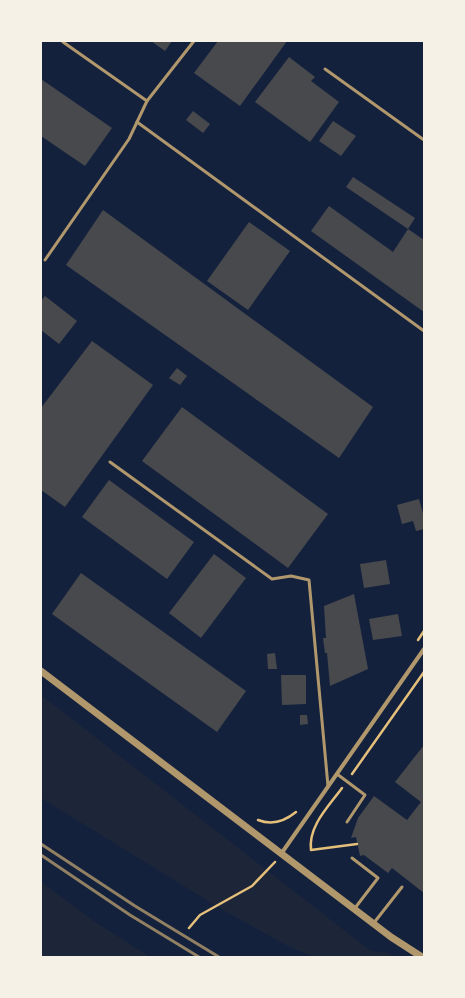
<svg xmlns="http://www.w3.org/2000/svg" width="465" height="998" font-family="'DejaVu Sans',sans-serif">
	<rect width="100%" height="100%" fill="#14213d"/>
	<g fill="#1d2539">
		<path d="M41 695 371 951 388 953 394 957H314L288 946 221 909 41 798Z"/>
		<path d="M41 882 95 922 150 957H41Z"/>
	</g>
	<g fill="#48494c">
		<path d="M151 41H172L165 51Z"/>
		<path d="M218 41H287L240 106 194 73Z"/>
		<path d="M289 57 315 77 311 81 339 102 310 142 255 102Z"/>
		<path d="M41 79 112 128 85 166 41 136Z"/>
		<path d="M193 111 210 124 203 133 186 120Z"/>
		<path d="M333 121 356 136 341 156 319 141Z"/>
		<path d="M353 177 415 218 408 229 346 187Z"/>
		<path d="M329 206 393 252 408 229 424 240V312L311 231Z"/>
		<path d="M103 210 373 407 339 458 66 265Z"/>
		<path d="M249 222 290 251 248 310 207 281Z"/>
		<path d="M45 296 77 321 59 344 41 330V301Z"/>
		<path d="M92 341 153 385 65 507 41 490V408Z"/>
		<path d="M177 368 187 376 180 385 169 378Z"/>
		<path d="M182 407 328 514 288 568 142 461Z"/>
		<path d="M109 480 194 542 167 579 82 517Z"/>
		<path d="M419 499 424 517V529L416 531 413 521 402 524 397 505Z"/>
		<path d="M214 554 246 578 201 638 169 613Z"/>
		<path d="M386 560 390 584 364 588 360 564Z"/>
		<path d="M81 573 246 691 217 732 52 614Z"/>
		<path d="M354 594 368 669 330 686 327 653H325L323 638H326L324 606Z"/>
		<path d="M398 614 402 636 373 640 369 619Z"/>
		<path d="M275 653 277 669H268L267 654Z"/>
		<path d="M281 675H306V704L282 705Z"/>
		<path d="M300 715H307L308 724 300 725Z"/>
		<path d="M424 745V893L392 868 388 873 364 855 360 856 356 837 351 838 358 818 374 796 407 820 421 802 395 782Z"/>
	</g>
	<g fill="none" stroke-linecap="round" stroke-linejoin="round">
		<g stroke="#e5c07b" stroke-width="2.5">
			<path d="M418 640 424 631"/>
			<path d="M352 774 424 672"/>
			<path d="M342 788C329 806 308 826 311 850L357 844"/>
			<path d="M258 820C273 826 285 821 296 812"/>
			<path d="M189 928 200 915 252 886 275 862"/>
		</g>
		<g stroke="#b1986c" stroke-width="3">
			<path d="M63 42 147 101 194 41"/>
			<path d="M325 69 424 140"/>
			<path d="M137 122 424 331"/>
			<path d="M45 260 129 139 147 101"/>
			<path d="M110 462 272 579 291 576 309 580 328 786"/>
			<path d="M337 774 365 795 347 822"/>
			<path d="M352 858 378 878 355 908"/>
			<path d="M373 924 402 887"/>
		</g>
		<path stroke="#b1986c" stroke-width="4" d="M281 854 424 649"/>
		<path stroke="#b1986c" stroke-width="7" d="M41 671 391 937 422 957"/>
		<g stroke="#918062" stroke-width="3">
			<path d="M41 844 135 906 219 957"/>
			<path d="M41 855 130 915 199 957"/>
		</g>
	</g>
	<rect width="465" height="998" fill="none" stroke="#f6f1e7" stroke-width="84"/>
</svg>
